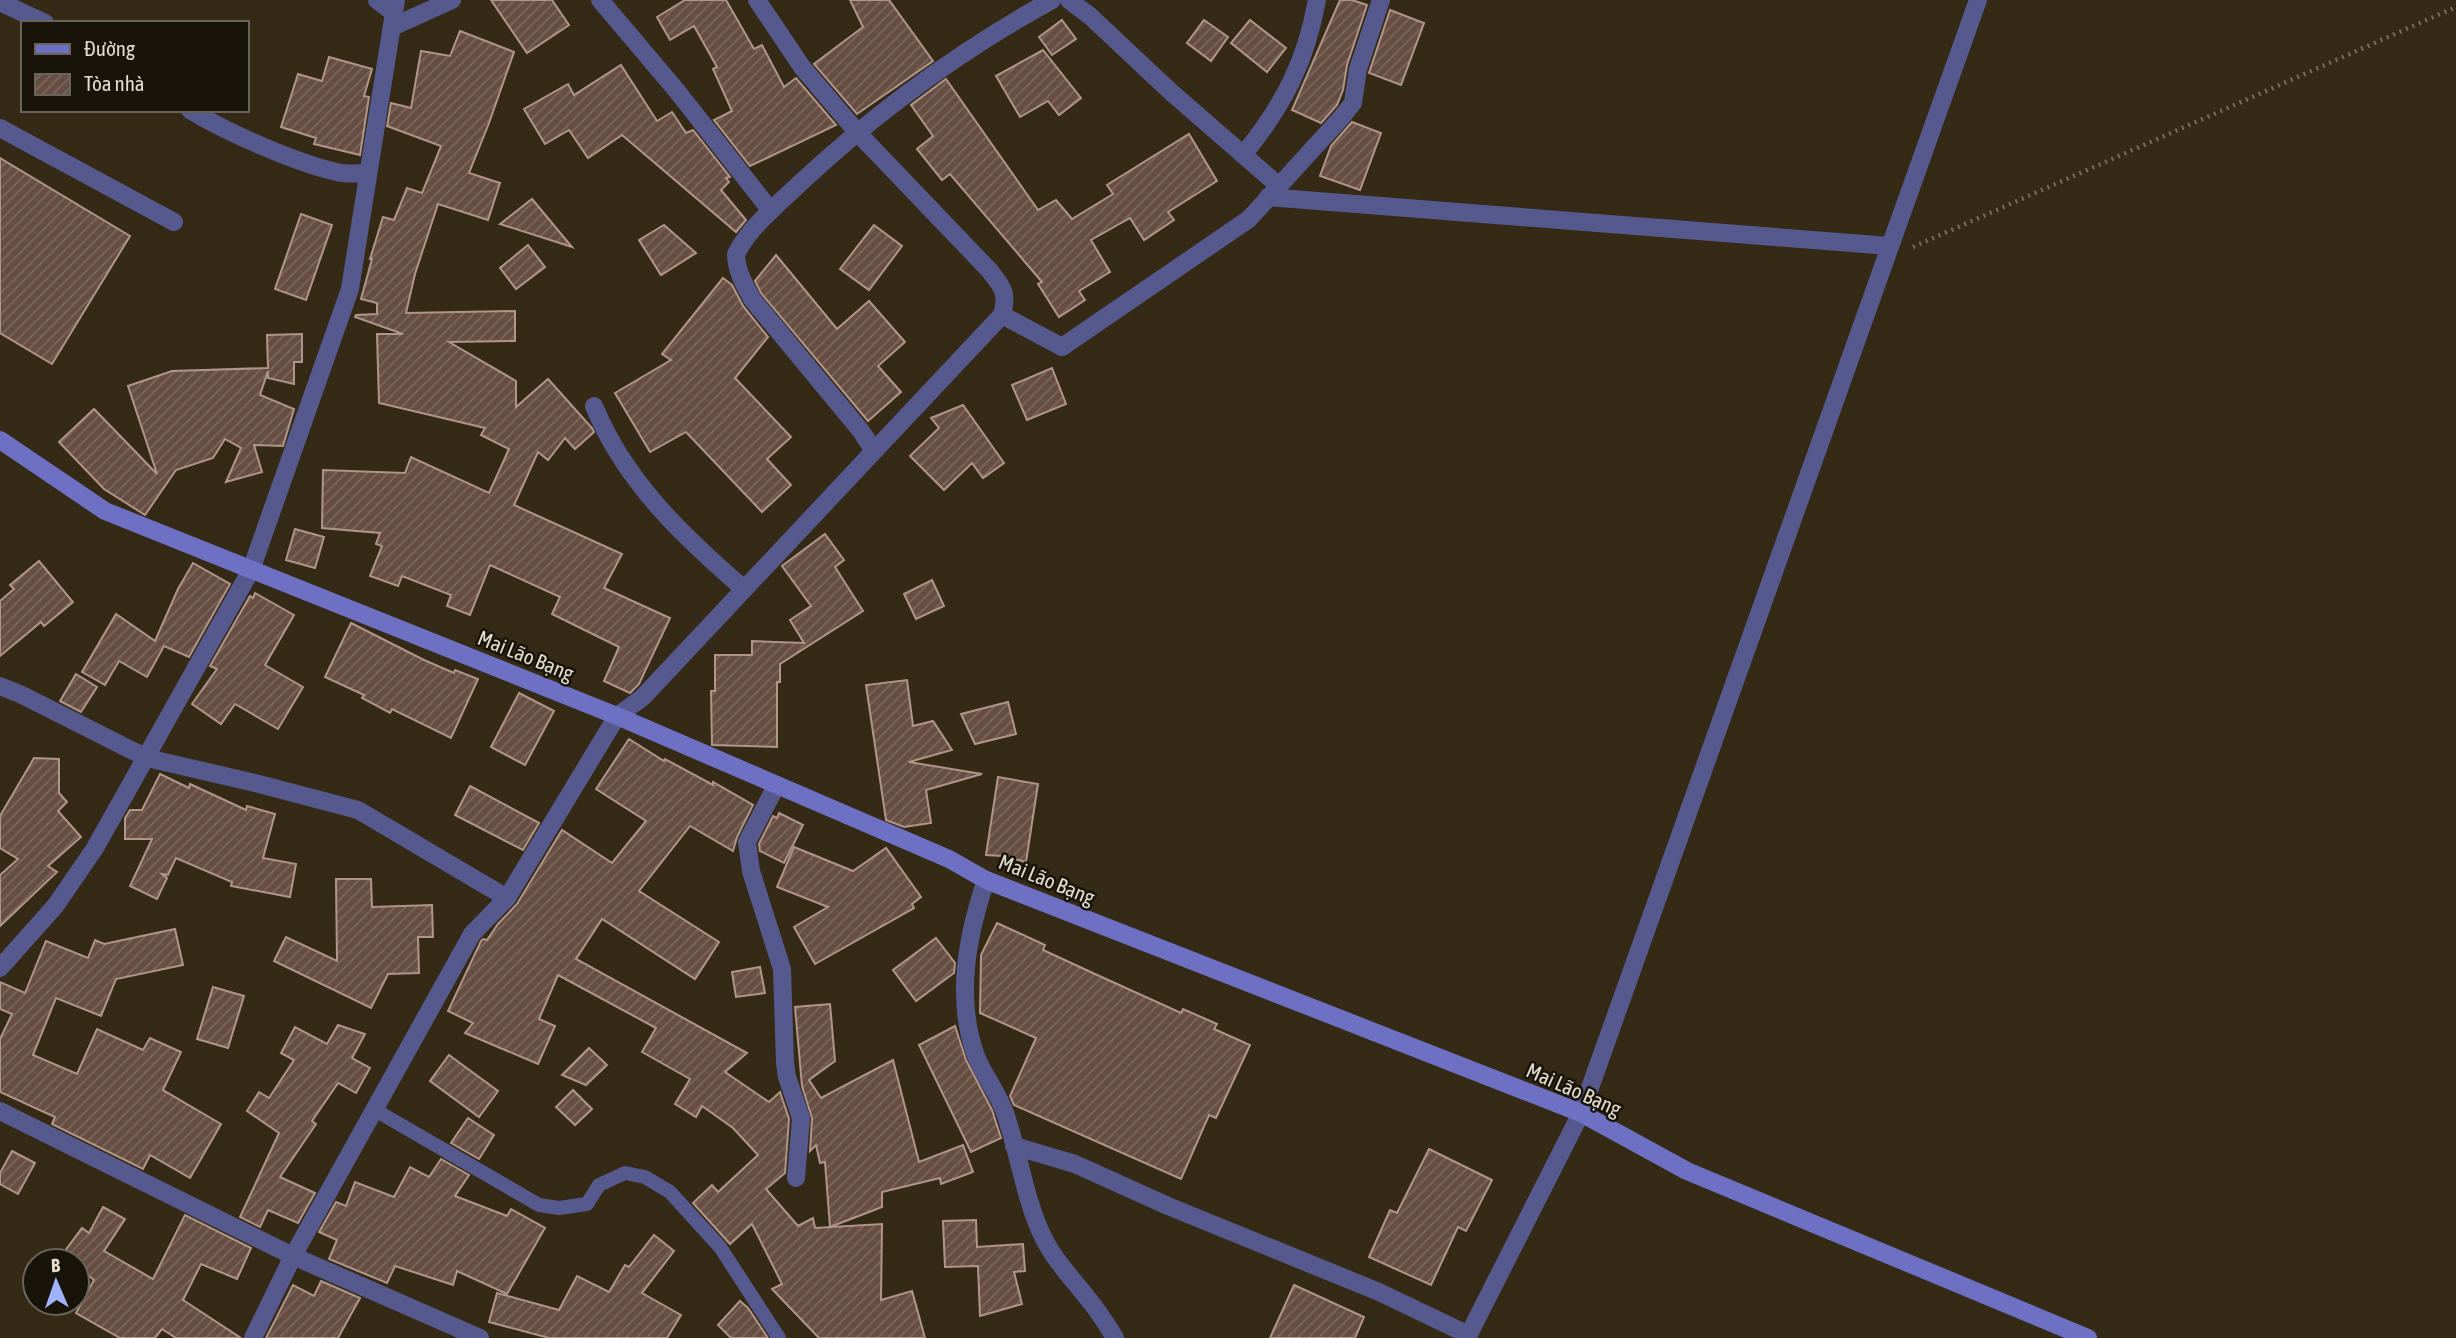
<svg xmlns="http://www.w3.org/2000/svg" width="2456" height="1338" font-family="'Asap Condensed',sans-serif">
	<defs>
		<pattern id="building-hatch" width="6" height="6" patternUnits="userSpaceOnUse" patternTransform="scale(1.75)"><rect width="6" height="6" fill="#664e43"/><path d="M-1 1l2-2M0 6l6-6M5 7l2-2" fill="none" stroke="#7c675d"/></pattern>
	</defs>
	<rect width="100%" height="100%" fill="#352a15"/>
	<g fill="url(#building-hatch)" stroke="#b1958a" stroke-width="2">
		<path d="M491 0H552L569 25 527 53Z"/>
		<path d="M685 0H726L754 49 762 45 784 87 796 78 836 125 750 166 714 120 732 111 713 69 717 67 694 26 670 40 657 17Z"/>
		<path d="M850 0H889L933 61 857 114 814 64 863 27Z"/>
		<path d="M1340 0H1352L1367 5 1347 65 1343 90 1337 105 1321 123 1292 110Z"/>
		<path d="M1390 10 1424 23 1401 85 1369 73Z"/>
		<path d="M1062 20 1076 39 1052 55 1039 37Z"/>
		<path d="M1204 20 1228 37 1211 61 1187 43Z"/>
		<path d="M1250 20 1286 48 1267 72 1231 43Z"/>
		<path d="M460 31 514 52 489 123 469 173 500 183 488 220 438 204 415 274 406 313 515 311V341L449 342 516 381V407L548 379 592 428 594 432 575 449 565 438 548 460 538 452 514 505 622 554 604 588 670 618 639 684 630 693 604 681 619 647 552 614 560 597 490 565 470 615 447 606 451 595 402 576 398 586 370 576 382 546 376 544 380 533 322 528 323 470 405 473 411 457 489 493 509 449 481 435 485 428 379 403 377 334H403L355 317 356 315 377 314V303L361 299 372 259H370L383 217 394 220 407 188 422 193 441 146 387 126 391 103 411 108 421 51 450 56Z"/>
		<path d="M1043 50 1081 98 1059 115 1048 101 1020 117 996 76Z"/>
		<path d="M329 57 372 69 364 96 369 97 360 155 314 144 316 138 281 127 298 74 322 81Z"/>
		<path d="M621 65 657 121 672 112 686 133 693 130 730 177 726 178 729 182 721 190 746 220 736 232 622 135 588 158 569 130 545 144 524 109 568 84 574 95Z"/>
		<path d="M946 79 1038 210 1056 200 1072 219 1113 194 1107 185 1189 134 1217 181 1168 212 1174 220 1144 240 1130 218 1091 240 1110 272 1079 291 1085 300 1059 317 1038 284 1042 282 950 174 942 180 917 149 933 136 911 105Z"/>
		<path d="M1352 122 1381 133 1360 190 1320 176 1331 146Z"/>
		<path d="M0 158 130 236 52 364 0 333Z"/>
		<path d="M532 199 572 247 500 224Z"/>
		<path d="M301 214 332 225 306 300 275 289Z"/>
		<path d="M664 225 696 253 661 275 639 240Z"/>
		<path d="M874 225 902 246 869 290 840 269Z"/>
		<path d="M528 245 545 267 516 289 500 268Z"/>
		<path d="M776 255 837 329 869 301 905 342 878 366 901 392 868 421 761 293 755 281Z"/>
		<path d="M723 278 732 285 743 306 768 337 735 378 791 437 767 459 791 485 762 512 686 432 650 452 615 393 671 360 662 354Z"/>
		<path d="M302 334V362H294V384L268 378V371L260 395 294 409 283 446 254 445 262 472 226 482 241 448 225 439 213 458 176 470 145 515 104 489 59 442 94 409 157 474 128 386 172 371 268 368 267 335Z"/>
		<path d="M1052 368 1066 404 1027 420 1012 385Z"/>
		<path d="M963 405 1004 463 983 478 972 463 944 490 910 456 939 428 931 418Z"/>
		<path d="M295 529 324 537 315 568 286 560Z"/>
		<path d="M825 534 844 560 835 567 863 611 780 664V682H777V747L712 745 711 691H715V655H752V641L804 643 790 620 811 606 782 566Z"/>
		<path d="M39 561 73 602 44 626 41 622 0 656V601L14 589 10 585Z"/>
		<path d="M193 563 230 584 189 657 164 646 147 677 119 661 105 685 82 672 116 614 155 641 178 589Z"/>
		<path d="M932 580 944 606 916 619 904 594Z"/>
		<path d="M255 593 294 615 265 665 303 687 278 729 235 704 221 724 192 704 217 669 210 666 250 596 253 598Z"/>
		<path d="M351 623 424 660 454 673 455 670 478 679 451 738 392 709 390 713 362 698 364 695 325 677Z"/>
		<path d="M76 674 97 687 81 712 60 701Z"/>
		<path d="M907 680 913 726 933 721 952 750 909 762 982 774 926 790 931 823 904 827 886 820 866 685Z"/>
		<path d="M519 693 554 711 525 765 491 747Z"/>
		<path d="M1008 702 1016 734 975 744 961 714Z"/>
		<path d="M629 739 664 761 665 759 713 785V782L753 805 737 837 733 851 690 826 639 891 719 942 695 979 602 919 576 959 747 1053 725 1072 769 1102 780 1092 789 1119 785 1173 766 1189 798 1226 813 1218 815 1228 882 1224 881 1300 912 1291 925 1338H819L772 1289 782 1284 752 1224 730 1244 693 1203 712 1185 718 1192 758 1155 733 1128 702 1106 696 1117 675 1104 690 1079 642 1052 656 1028 558 975 539 1019 555 1026 538 1064 465 1033 473 1023 448 1011 481 941 483 939 487 940 498 924 517 904 562 830 612 863 646 821 596 789Z"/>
		<path d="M34 758 59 759V793L67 802 58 811 81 837 48 866 57 872 0 926V875L18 859 0 848V816Z"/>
		<path d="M160 774 189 788 190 784 246 810 247 806 275 814 263 858 296 864 290 897 231 886 232 882 176 858 168 875 162 874 167 878 157 899 130 886 152 839H125V818L130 810H142Z"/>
		<path d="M998 777 1038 784 1026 862 1003 856 986 855Z"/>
		<path d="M470 786 539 823 523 850 455 815Z"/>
		<path d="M779 813 803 825 784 863 760 851 759 844 773 816 777 818Z"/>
		<path d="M794 847 853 871 886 848 921 897 912 904 914 908 815 964 794 927 828 907 777 887Z"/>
		<path d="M336 879H371L372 907 432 905 433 937H418L419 973 388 974 371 1008 274 961 286 937 337 961Z"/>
		<path d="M997 923 1045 945 1043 950 1095 974 1181 1013 1183 1009 1217 1024 1214 1029 1250 1045 1216 1118 1209 1115 1181 1179 1014 1105 1010 1096 1036 1038 980 1013 981 955Z"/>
		<path d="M175 929 183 965 116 979 101 1016 56 998 33 1055 77 1074 97 1029 143 1050 150 1038 181 1052 163 1090 221 1124 190 1178 150 1155 143 1169 52 1124 55 1117 0 1092V1039L12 1014 0 1009V982L25 993 46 941 88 958 95 940 104 944Z"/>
		<path d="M936 938 955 963 954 973 916 1001 893 970Z"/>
		<path d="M760 967 765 993 736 997 732 972Z"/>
		<path d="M213 987 244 996 228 1048 197 1039Z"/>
		<path d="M830 1004 835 1061 809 1080 821 1098 893 1060 919 1162 963 1145 973 1172 941 1184 940 1178 882 1192V1207L830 1227 825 1162 820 1163 816 1145 810 1151 812 1118 802 1086 795 1007Z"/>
		<path d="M338 1025 365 1034 352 1058 370 1068 356 1093 338 1083 312 1121 316 1124 280 1177 315 1193 298 1223 268 1210 260 1227 240 1217 279 1133 247 1111 259 1092 269 1098 294 1060 281 1053 295 1027 327 1044Z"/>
		<path d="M955 1026 966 1060 992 1110 1001 1138 971 1152 919 1045Z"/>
		<path d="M589 1048 607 1065 586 1085 562 1075Z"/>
		<path d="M449 1055 498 1091 479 1117 430 1081Z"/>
		<path d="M573 1090 592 1109 575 1125 556 1107Z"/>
		<path d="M468 1118 494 1135 479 1159 451 1143Z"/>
		<path d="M1429 1149 1492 1180 1466 1231 1458 1227 1431 1285 1369 1257 1390 1210 1397 1213Z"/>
		<path d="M12 1151 35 1163 18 1194 0 1184V1173Z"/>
		<path d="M441 1159 469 1175 455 1196 507 1216 511 1209 545 1228 507 1294 457 1271 453 1285 395 1266 387 1283 329 1259 337 1240 319 1232 336 1202 346 1206 355 1182 394 1197 410 1167 429 1177Z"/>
		<path d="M103 1207 125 1219 104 1251 153 1279 185 1215 251 1248 237 1279 201 1264 183 1300 241 1338H176L162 1329 155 1338H120L76 1313 94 1280 87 1274 77 1286V1261H70L62 1255 82 1228 89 1233Z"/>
		<path d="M976 1220 977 1247 1023 1244 1025 1271 1014 1272 1022 1304 980 1316 978 1266 945 1267 943 1221Z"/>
		<path d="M654 1235 674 1251 642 1293 681 1315 667 1338H549L489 1322 497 1293 559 1310 577 1276 609 1292 625 1265 629 1267Z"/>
		<path d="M321 1281 360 1298 338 1338H266L293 1285 314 1296Z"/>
		<path d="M1294 1285 1364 1317 1355 1338H1270Z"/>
		<path d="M740 1301 748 1308 768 1338H731L718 1325Z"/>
	</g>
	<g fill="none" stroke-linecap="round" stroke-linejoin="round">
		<path stroke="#766c5a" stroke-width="4.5" stroke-dasharray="2 5" stroke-linecap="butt" d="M1913 247 2456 7"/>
		<path stroke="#56598e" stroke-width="14" d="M375 1110 539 1205 559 1208 587 1204 599 1185 625 1173 645 1177 670 1192 720 1247 779 1338"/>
		<g stroke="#56598e" stroke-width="18">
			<path d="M377 0 394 13"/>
			<path d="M600 0 677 91 771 211"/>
			<path d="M757 0 802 67 857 132 989 270C1003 288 1008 292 1002 315"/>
			<path d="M1069 0 1090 16 1171 92 1279 186"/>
			<path d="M0 2 45 23"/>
			<path d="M392 27 452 0"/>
			<path d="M190 110C228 133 298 164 341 173 350 174 359 173 368 173"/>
			<path d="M0 128 174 222"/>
			<path d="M1243 155C1283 106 1306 62 1317 0"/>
			<path d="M1268 197 1889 246"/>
			<path d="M594 406C625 482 684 537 744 589"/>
			<path d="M874 451 861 431 752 299C744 284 736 270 736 254 749 228 776 206 797 186 874 114 959 51 1052 0"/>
			<path d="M0 686 22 695 147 758 255 783 358 810 507 898"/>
			<path d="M776 786 747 842 751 871 782 969 785 1063 787 1077 801 1118 796 1178"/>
			<path d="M986 880C967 936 955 999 976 1056 984 1076 998 1093 1005 1113 1019 1153 1024 1196 1042 1235 1053 1258 1069 1275 1085 1295 1096 1308 1106 1323 1115 1338"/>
			<path d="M0 968 56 905 95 848 251 570 350 289 396 0"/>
			<path d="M0 1111 293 1256 480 1338"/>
			<path d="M1014 1146 1075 1164 1168 1206 1379 1292 1469 1335"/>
			<path d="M253 1338 293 1256 472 934 507 898 617 716 642 698 1002 315 1062 347 1249 219 1341 118 1353 103 1358 69 1381 0"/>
			<path d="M1467 1338 1581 1113 1978 0"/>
		</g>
		<path stroke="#6e70c4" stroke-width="18" d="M0 440 105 511 617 716 949 859 986 880 1581 1113 1687 1171 2088 1338"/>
	</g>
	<g text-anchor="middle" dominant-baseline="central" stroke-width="5" stroke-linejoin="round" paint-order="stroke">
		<g font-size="21" fill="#e3dccf" stroke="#18140a">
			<text transform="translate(526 655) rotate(22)">Mai Lão Bạng</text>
			<text transform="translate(1047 879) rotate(22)">Mai Lão Bạng</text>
			<text transform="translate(1574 1089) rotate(24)">Mai Lão Bạng</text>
		</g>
	</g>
	<rect x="21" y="21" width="228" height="91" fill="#18140a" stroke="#696459" stroke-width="2"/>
	<rect x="35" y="44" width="35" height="10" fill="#6e70c4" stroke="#696459" stroke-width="2"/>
	<text x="84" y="56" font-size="21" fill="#e3dccf">Đường</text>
	<rect x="35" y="74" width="35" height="21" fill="url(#building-hatch)" stroke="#696459" stroke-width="2"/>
	<text x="84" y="91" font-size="21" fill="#e3dccf">Tòa nhà</text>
	<g transform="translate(56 1282) rotate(358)"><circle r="33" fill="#18140a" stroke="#696459" stroke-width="2"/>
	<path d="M0-5L12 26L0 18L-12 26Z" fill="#9fb3fd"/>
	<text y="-10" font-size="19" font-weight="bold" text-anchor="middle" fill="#e3dccf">B</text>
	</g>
</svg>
